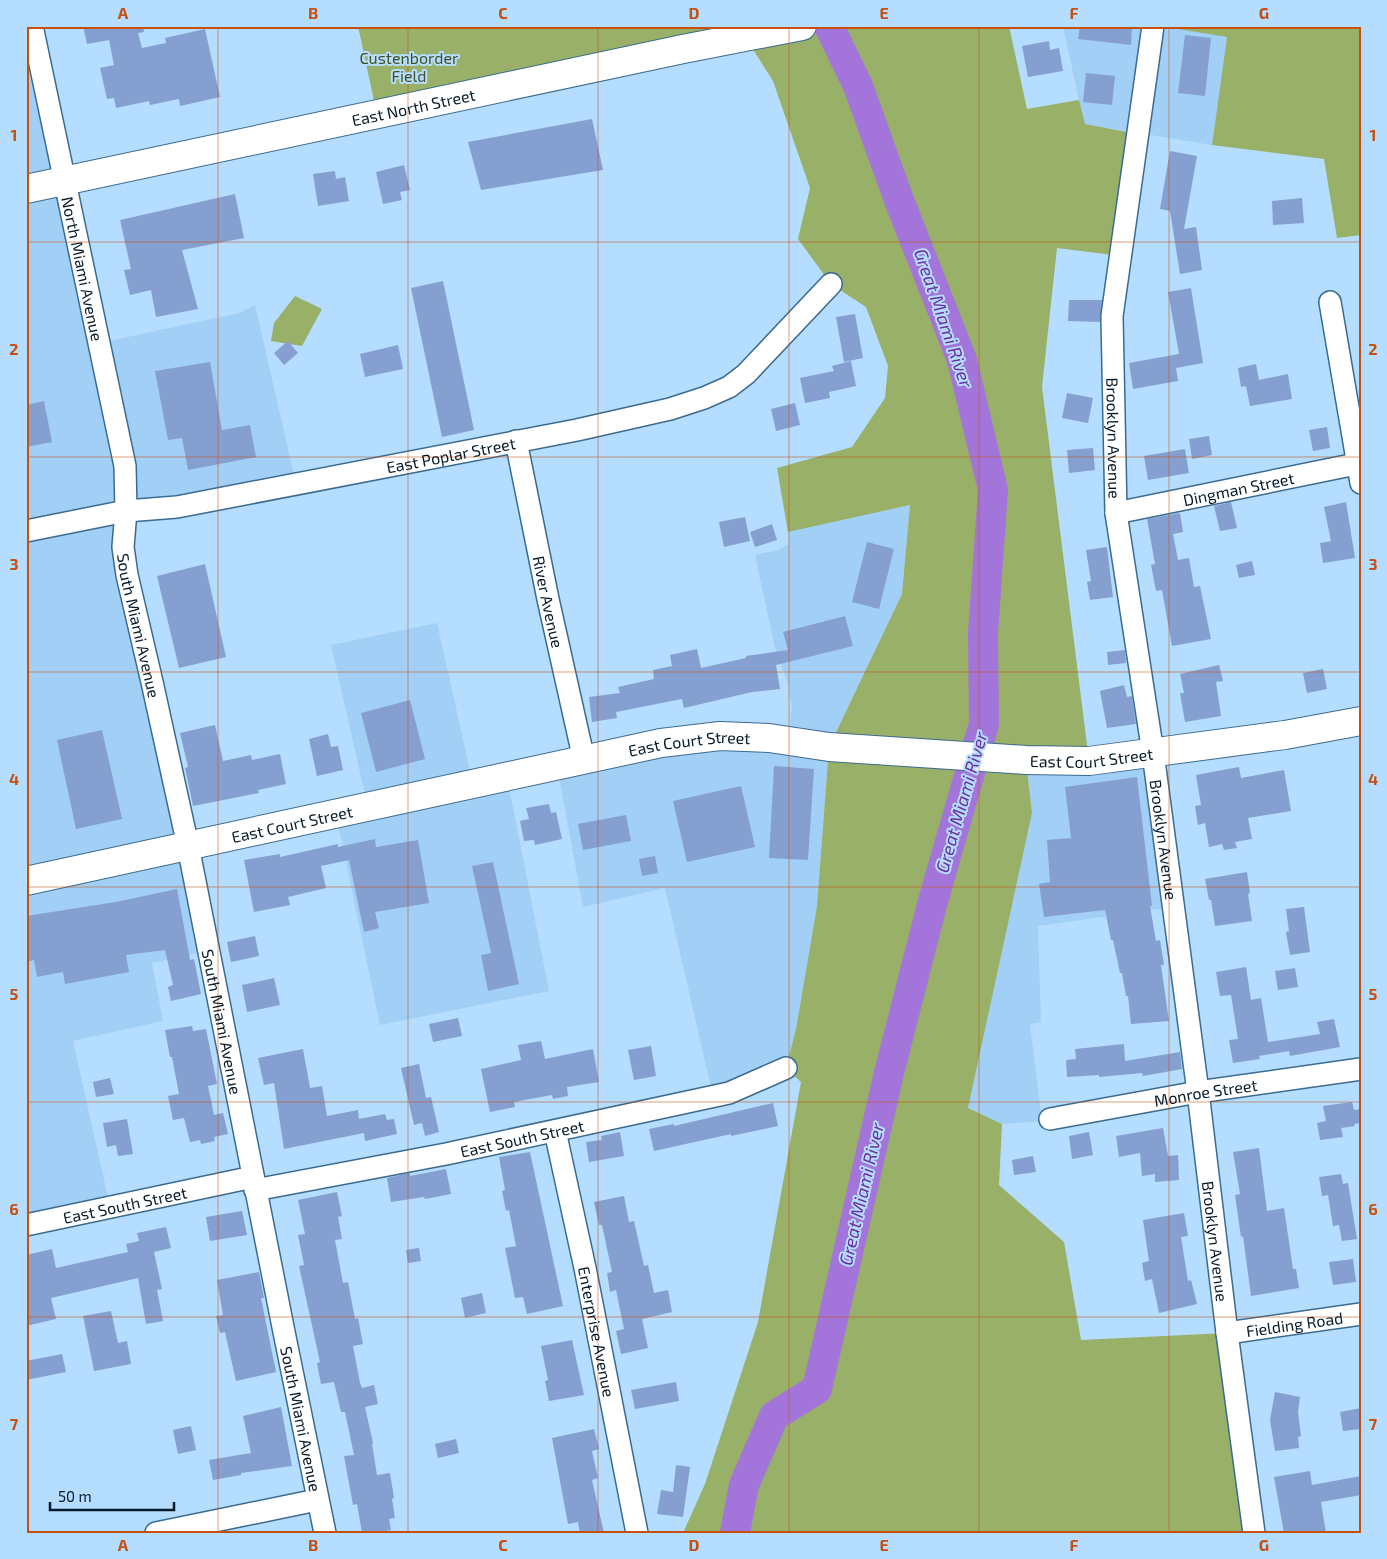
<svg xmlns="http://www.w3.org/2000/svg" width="1387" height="1559" font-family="'Exo 2',sans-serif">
	<rect width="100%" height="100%" fill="#b4ddff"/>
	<g fill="#a2cff5">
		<path d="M26 26 100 343 239 313 255 305 296 484 126 511 208 951 152 963 163 1021 73 1041 110 1207 26 1225Z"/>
		<path d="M1063 26H1159L1227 37 1212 145 1084 124Z"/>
		<path d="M910 505 902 594 829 747 817 906 796 1029 786 1068 713 1096 665 888 583 907 557 766 788 741 792 706 787 681 775 648 755 555 778 550 789 544 788 532Z"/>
		<path d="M437 623 473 784 507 777 549 991 380 1025 336 814 368 807 331 645Z"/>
		<path d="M1153 753 1173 907 1038 926 1041 1022 1030 1024 1042 1121 1002 1124 968 1108 1032 813 1026 760Z"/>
	</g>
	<g fill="#98b068">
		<path d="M358 26H1009L1027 109 1079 100 1085 124 1138 134 1121 256 1057 248 1042 387 1089 761H1026L1032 813 968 1108 1002 1124 999 1185 1064 1242 1081 1340 1227 1333 1254 1533H683L705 1484 758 1322 801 1082 786 1068 796 1029 817 906 829 747 902 594 910 505 788 532 777 468 852 447 885 398 888 366 866 307 831 284 798 239 810 188 773 81 745 37 377 115Z"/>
		<path d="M1159 26H1361V235L1337 238 1324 159 1212 145 1227 37Z"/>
		<path d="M295 296 322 309 302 346 271 341 274 323Z"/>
	</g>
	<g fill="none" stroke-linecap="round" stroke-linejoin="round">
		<path stroke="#a375da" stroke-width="30" d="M735 1533 744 1485 774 1416 817 1389 889 1073 933 901 984 724 983 633 993 490 962 360 899 200 858 86 829 26"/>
	</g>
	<g fill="#869fd1">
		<path d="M83 26H143L144 32 138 33 142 48 166 43 165 38 205 29 220 97 180 106 179 99 150 105 149 101 116 108 114 98 107 99 100 68 114 65 109 40 87 44Z"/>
		<path d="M1080 26H1132L1131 45 1078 39Z"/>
		<path d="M1185 35 1211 38 1205 96 1178 93Z"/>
		<path d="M1049 41 1050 50 1059 48 1063 71 1028 77 1022 46Z"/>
		<path d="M1086 73 1115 76 1112 105 1083 102Z"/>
		<path d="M592 119 603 170 481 190 468 142Z"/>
		<path d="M1170 151 1197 156 1184 229 1196 227 1202 270 1180 274 1170 211 1160 209Z"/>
		<path d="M404 165 410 190 400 192 402 200 383 204 376 172Z"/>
		<path d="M335 171 336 179 345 177 349 201 318 206 313 174Z"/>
		<path d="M235 194 244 238 182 250 198 309 156 317 151 290 130 295 124 270 131 269 120 220Z"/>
		<path d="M1302 198 1304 223 1273 225 1272 201Z"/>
		<path d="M443 281 474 430 442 437 411 288Z"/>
		<path d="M1191 288 1203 363 1176 368 1178 381 1133 389 1129 363 1179 354 1168 292Z"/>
		<path d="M1069 300H1102L1100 322 1068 321Z"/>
		<path d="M855 314 863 358 844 362 836 317Z"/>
		<path d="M288 341 298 353 284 365 274 353Z"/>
		<path d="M398 345 403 369 365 377 360 354Z"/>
		<path d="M851 361 856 386 829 392 830 398 805 403 800 378 834 371 832 366Z"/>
		<path d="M210 362 222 430 250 425 256 457 188 470 182 438 168 440 155 371Z"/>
		<path d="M1256 364 1259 380 1288 374 1292 399 1250 406 1246 386 1241 387 1238 368Z"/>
		<path d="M1067 393 1093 398 1088 423 1062 418Z"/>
		<path d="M44 401 52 442 26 447V405Z"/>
		<path d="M795 403 800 425 776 431 771 409Z"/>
		<path d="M1327 427 1330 448 1313 451 1309 430Z"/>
		<path d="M1209 436 1212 455 1192 459 1189 439Z"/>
		<path d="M1093 448 1095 470 1069 473 1067 450Z"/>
		<path d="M1185 449 1189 473 1148 480 1144 456Z"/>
		<path d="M1231 502 1237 528 1220 531 1214 506Z"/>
		<path d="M1346 502 1355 558 1323 563 1320 543 1331 541 1324 507Z"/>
		<path d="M1180 513 1183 532 1173 534 1178 560 1189 558 1194 587 1200 586 1211 639 1172 646 1162 590 1156 591 1151 565 1155 564 1147 519Z"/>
		<path d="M745 517 750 541 724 547 719 522Z"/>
		<path d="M772 524 777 540 755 547 750 532Z"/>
		<path d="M867 542 894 549 879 609 852 602Z"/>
		<path d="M1107 547 1113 597 1090 600 1087 582 1091 581 1086 550Z"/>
		<path d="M1252 561 1255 575 1239 578 1236 565Z"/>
		<path d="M205 564 226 657 179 668 157 576Z"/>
		<path d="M845 616 853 646 776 665 780 689 752 692 684 708 682 699 616 712 617 718 592 722 589 697 620 693 618 687 654 679 653 670 672 666 670 655 697 649 701 668 746 658V656L788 650 783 632Z"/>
		<path d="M1125 650 1126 663 1108 665 1107 652Z"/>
		<path d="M1219 665 1223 681 1216 682 1221 716 1185 722 1180 693H1184L1180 674Z"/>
		<path d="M1323 669 1327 689 1307 693 1303 673Z"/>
		<path d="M1124 685 1127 697 1132 696 1136 724 1107 728 1100 691Z"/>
		<path d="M410 700 425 759 376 772 361 713Z"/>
		<path d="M215 725 223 761 251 755 252 760 280 754 286 784 258 790 259 793 193 806 185 768 188 767 180 733Z"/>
		<path d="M102 730 122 819 76 829 57 740Z"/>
		<path d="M328 734 331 747 338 746 343 770 317 776 309 739Z"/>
		<path d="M774 766 814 769 808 860 769 858Z"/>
		<path d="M1239 767 1241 778 1284 770 1291 811 1248 818 1252 839 1235 842 1237 848 1224 850 1222 844 1209 847 1205 823 1198 825 1195 806 1201 805 1196 775Z"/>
		<path d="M1137 777 1152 906H1150L1156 941 1160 940 1164 965H1161L1169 1021 1131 1024 1128 996H1126L1122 973H1120L1113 940H1111L1105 910 1044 917 1039 884 1050 882 1047 840 1071 838 1065 787Z"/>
		<path d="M741 786 755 847 687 862 673 801Z"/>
		<path d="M549 804 551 813 556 812 562 839 535 845 534 840 524 841 520 821 529 819 526 808Z"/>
		<path d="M626 815 631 841 583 850 578 824Z"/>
		<path d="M375 839 376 847 418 840 429 903 375 912 379 928 364 932 349 860 321 866 326 888 288 897 290 905 254 912 244 860 280 854V857L338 844V847Z"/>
		<path d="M655 856 658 873 642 876 639 859Z"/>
		<path d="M493 862 519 984 488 991 481 955 491 953 472 866Z"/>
		<path d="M1247 872 1250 893 1248 894 1252 921 1215 926 1211 900H1209L1205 879Z"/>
		<path d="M177 889 190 960 194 959 201 994 171 1001 168 987 173 985 165 950 126 955 129 972 65 984 63 972 37 977 34 960 26 962V916L116 902Z"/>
		<path d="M1304 907 1310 952 1290 955 1286 932 1289 931 1286 909Z"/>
		<path d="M255 936 259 956 231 962 227 942Z"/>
		<path d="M1246 967 1251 1000 1261 998 1268 1042 1320 1034 1317 1022 1334 1019 1340 1047 1290 1056 1289 1051 1259 1056 1260 1059 1233 1063 1229 1040 1238 1039 1231 995 1220 996 1216 972Z"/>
		<path d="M1295 968 1298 987 1278 990 1275 971Z"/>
		<path d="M274 978 280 1005 247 1012 242 985Z"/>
		<path d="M458 1018 462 1036 433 1042 429 1024Z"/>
		<path d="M192 1026 193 1031 206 1029 217 1084 208 1086 214 1115 223 1113 228 1134 214 1137 215 1141 201 1144 200 1140 190 1142 184 1118 173 1120 168 1096 179 1094 172 1057H170L165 1030Z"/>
		<path d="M541 1041 545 1059 593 1049 599 1082 567 1087 568 1096 553 1099 552 1095 514 1102 515 1107 490 1112 481 1069 521 1060 518 1045Z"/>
		<path d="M1124 1044 1125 1061 1180 1052 1182 1069 1143 1076 1142 1073 1099 1077V1075L1067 1077 1066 1060 1076 1059 1075 1049Z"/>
		<path d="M651 1046 656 1076 634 1080 628 1050Z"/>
		<path d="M303 1049 310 1088 322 1086 327 1116 358 1110 359 1119 385 1114 387 1120 394 1119 397 1134 365 1141 364 1133 284 1149 274 1083 264 1085 258 1058Z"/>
		<path d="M419 1064 426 1098 431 1097 439 1132 425 1136 422 1123 414 1125 401 1068Z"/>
		<path d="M110 1078 114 1094 96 1097 93 1082Z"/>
		<path d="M1352 1102 1354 1110 1361 1109V1123L1354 1124 1355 1126 1341 1128 1343 1137 1320 1140 1317 1123 1326 1121 1323 1106Z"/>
		<path d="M773 1103 778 1126 731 1136V1134L654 1151 649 1129 674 1124V1126Z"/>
		<path d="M127 1119 133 1154 118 1156 116 1145 107 1147 103 1123Z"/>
		<path d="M1163 1128 1168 1156 1178 1155 1179 1180 1155 1182V1174L1142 1176 1140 1153 1119 1157 1116 1136Z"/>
		<path d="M620 1132 624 1156 589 1162 586 1142 602 1140 601 1136Z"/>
		<path d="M1089 1132 1093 1155 1072 1159 1069 1136Z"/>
		<path d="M1259 1148 1267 1211 1284 1208 1293 1269H1296L1299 1288 1251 1296 1243 1236 1241 1237 1235 1195 1240 1194 1233 1152Z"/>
		<path d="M530 1152 563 1306 527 1314 523 1297 515 1298 505 1248 516 1246 509 1210 506 1211 502 1191 505 1190 499 1157Z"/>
		<path d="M1033 1156 1036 1172 1014 1175 1012 1160Z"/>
		<path d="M446 1169 451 1194 425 1199 424 1197 391 1202 387 1178 410 1173V1176Z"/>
		<path d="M1341 1174 1343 1184 1348 1183 1357 1239 1342 1241 1339 1225 1333 1226 1328 1195 1322 1196 1319 1177Z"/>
		<path d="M337 1192 342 1216 338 1217 342 1239 335 1240 343 1283 348 1282 355 1319 358 1318 363 1344 353 1346 360 1383 362 1388 374 1385 378 1404 365 1407 373 1443 372 1444 377 1475 390 1473 394 1498 392 1499 395 1518 389 1519 391 1530 375 1533H362L357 1504 353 1505 344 1456 354 1455 345 1412H341L334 1382 321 1384 317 1363 320 1362 299 1266 304 1265 298 1235 305 1234 298 1200Z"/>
		<path d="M624 1196 629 1222 634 1221 644 1266 648 1265 654 1293 668 1290 672 1312 642 1319 648 1348 621 1354 616 1331 624 1329 616 1290 610 1292 607 1273 612 1272 602 1225H599L594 1202Z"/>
		<path d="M242 1211 247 1235 210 1241 206 1217Z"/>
		<path d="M1184 1213 1188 1236 1181 1237 1188 1281 1191 1280 1197 1304 1159 1313 1152 1279 1145 1281 1142 1263 1149 1261 1143 1220Z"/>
		<path d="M166 1227 171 1248 154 1252 162 1289 157 1290 163 1321 146 1324 138 1278 51 1298 56 1319 26 1326V1255L52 1249 56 1268 128 1252 126 1244 139 1241 137 1233Z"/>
		<path d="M419 1248 421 1261 408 1263 406 1250Z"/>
		<path d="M1353 1259 1356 1282 1333 1285 1329 1262Z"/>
		<path d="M259 1272 264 1298H261L276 1372 236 1381 225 1332 220 1333 216 1316 223 1315 217 1280Z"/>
		<path d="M482 1293 486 1313 465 1318 461 1298Z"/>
		<path d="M111 1311 118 1343 127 1341 131 1364 94 1371 83 1316Z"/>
		<path d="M572 1340 584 1395 549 1401 545 1381 548 1380 541 1346Z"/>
		<path d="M62 1354 66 1372 26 1380V1361Z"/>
		<path d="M676 1382 679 1401 635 1409 631 1390Z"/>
		<path d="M1275 1392 1300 1397 1298 1412 1301 1436 1298 1437 1299 1448 1275 1451 1270 1420Z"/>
		<path d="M281 1407 292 1466 241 1473V1475L213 1480 209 1460 251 1453 243 1416Z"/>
		<path d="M1361 1408V1429L1343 1431 1340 1412Z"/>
		<path d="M191 1426 196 1450 178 1454 173 1430Z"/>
		<path d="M594 1429 599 1449 592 1451 598 1478 592 1480 604 1533H580L578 1522 568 1524 552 1438Z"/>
		<path d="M456 1439 459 1453 438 1458 435 1444Z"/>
		<path d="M676 1465 690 1467 683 1517 657 1514 661 1490 673 1492Z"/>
		<path d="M1310 1471 1312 1485 1361 1476V1495L1321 1502 1326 1533H1284L1274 1477Z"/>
	</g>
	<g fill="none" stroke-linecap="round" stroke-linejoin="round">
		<defs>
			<g id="minor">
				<path id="s1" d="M32 26 125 466 126 511 123 547 127 575 152 682 188 846 284 1332 325 1533"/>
				<path id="s2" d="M1153 26 1112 316 1116 513 1153 753 1198 1092 1227 1333 1254 1533"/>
				<path d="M1330 302 1361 483"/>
				<path id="s3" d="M516 441 548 599 584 760"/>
				<path id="s4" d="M1116 513 1361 463"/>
				<path id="s5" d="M26 531 126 511 177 507 577 430 670 409 704 398 729 387 746 374 831 284"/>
				<path id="s6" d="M1050 1119 1198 1092 1361 1069"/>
				<path id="s7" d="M555 1131 585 1268 637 1533"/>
				<path id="s8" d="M255 1190 446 1154 729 1093 786 1068"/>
				<path id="s9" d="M26 1225 253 1177"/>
				<path id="s10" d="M1227 1333 1361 1314"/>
				<path d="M156 1533 317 1500"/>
			</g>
			<g id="major">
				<path id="s11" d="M26 189 683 49 802 26"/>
				<path id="s12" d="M26 881 661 743 720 736 769 738 829 747 1026 760 1089 761 1285 735 1361 721"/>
			</g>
		</defs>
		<use href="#minor" stroke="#3b6b90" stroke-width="24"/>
		<use href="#major" stroke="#3b6b90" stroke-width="30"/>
		<use href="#minor" stroke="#fff" stroke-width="21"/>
		<use href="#major" stroke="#fff" stroke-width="28"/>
	</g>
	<path fill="none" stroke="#c65010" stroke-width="1" stroke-opacity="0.55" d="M218 26V1533M408 26V1533M598 26V1533M789 26V1533M979 26V1533M1169 26V1533M26 242H1361M26 457H1361M26 672H1361M26 887H1361M26 1102H1361M26 1317H1361"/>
	<g text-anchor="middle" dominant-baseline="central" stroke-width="4" stroke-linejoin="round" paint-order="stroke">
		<g font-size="16" fill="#435122" stroke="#b4ddff">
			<text x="409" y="57">Custenborder<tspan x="409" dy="18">Field</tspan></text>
		</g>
		<g font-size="16" fill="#061a29" stroke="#b4ddff">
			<text stroke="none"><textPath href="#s11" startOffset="396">East North Street</textPath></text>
			<text stroke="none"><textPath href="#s1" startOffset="248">North Miami Avenue</textPath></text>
			<text stroke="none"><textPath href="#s2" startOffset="415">Brooklyn Avenue</textPath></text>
			<text stroke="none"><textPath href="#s5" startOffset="432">East Poplar Street</textPath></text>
			<text stroke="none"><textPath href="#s4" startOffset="125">Dingman Street</textPath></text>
			<text stroke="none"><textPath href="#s3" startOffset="164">River Avenue</textPath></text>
			<text stroke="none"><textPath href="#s1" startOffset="611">South Miami Avenue</textPath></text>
			<text stroke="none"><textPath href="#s12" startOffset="678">East Court Street</textPath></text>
			<text stroke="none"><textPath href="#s12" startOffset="1082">East Court Street</textPath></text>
			<text stroke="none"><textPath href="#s12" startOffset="272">East Court Street</textPath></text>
			<text stroke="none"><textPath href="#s2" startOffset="820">Brooklyn Avenue</textPath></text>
			<text stroke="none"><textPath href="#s1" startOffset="1016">South Miami Avenue</textPath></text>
			<text stroke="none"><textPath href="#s6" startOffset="158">Monroe Street</textPath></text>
			<text stroke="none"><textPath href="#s8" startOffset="272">East South Street</textPath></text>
			<text stroke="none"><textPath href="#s9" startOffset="101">East South Street</textPath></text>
			<text stroke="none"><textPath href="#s2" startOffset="1225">Brooklyn Avenue</textPath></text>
			<text stroke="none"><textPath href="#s10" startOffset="68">Fielding Road</textPath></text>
			<text stroke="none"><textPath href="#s7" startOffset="205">Enterprise Avenue</textPath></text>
			<text stroke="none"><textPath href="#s1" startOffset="1421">South Miami Avenue</textPath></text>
		</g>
		<g font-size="18" font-style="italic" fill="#6c2da5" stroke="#b4ddff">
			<text transform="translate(944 318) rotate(71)">Great Miami River</text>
			<text transform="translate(961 802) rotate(-74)">Great Miami River</text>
			<text transform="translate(861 1194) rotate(-77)">Great Miami River</text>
		</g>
	</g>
	<rect width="1387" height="1559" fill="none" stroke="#b4ddff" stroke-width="55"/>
	<path d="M50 1502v8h124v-8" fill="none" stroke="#061a29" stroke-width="2.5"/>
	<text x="58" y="1502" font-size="15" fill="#061a29" stroke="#b4ddff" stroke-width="4" paint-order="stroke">50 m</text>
	<rect x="28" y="28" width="1332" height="1504" fill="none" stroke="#c65010" stroke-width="2"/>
	<g font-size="16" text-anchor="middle" font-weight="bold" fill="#c65010">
		<text x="123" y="19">A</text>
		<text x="313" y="19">B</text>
		<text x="503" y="19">C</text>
		<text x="694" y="19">D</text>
		<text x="884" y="19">E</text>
		<text x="1074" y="19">F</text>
		<text x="1264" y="19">G</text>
		<text x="14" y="141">1</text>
		<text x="1373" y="141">1</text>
		<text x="14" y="355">2</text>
		<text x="1373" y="355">2</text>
		<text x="14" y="570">3</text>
		<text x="1373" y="570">3</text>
		<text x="14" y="785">4</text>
		<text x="1373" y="785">4</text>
		<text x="14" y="1000">5</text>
		<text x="1373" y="1000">5</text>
		<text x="14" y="1215">6</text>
		<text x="1373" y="1215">6</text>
		<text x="14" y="1430">7</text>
		<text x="1373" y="1430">7</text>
		<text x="123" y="1551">A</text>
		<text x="313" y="1551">B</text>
		<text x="503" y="1551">C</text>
		<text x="694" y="1551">D</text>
		<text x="884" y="1551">E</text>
		<text x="1074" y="1551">F</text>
		<text x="1264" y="1551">G</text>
	</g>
</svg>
